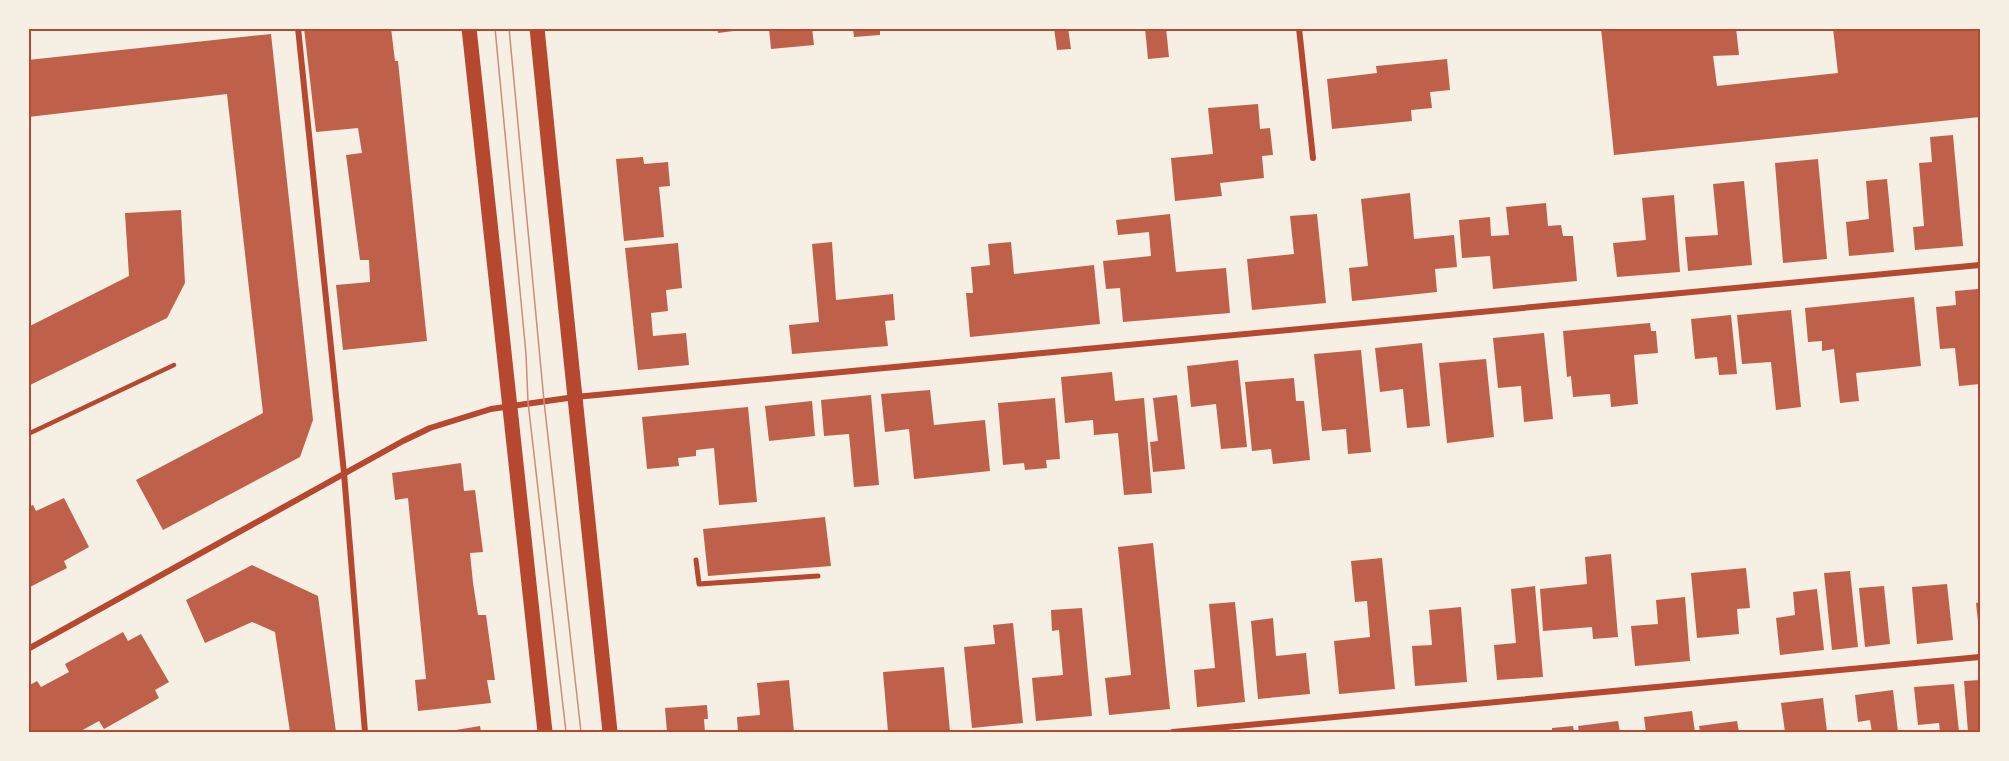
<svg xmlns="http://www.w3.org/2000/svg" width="2009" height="761" font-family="Georgia,serif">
	<rect width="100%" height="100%" fill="#f6efe4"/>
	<g fill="#bf614a">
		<path d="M304 28H391L395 61H398L427 341 343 350 336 285 370 282 369 260H360L346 155 362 153 358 128 316 132Z"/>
		<path d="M717 28H742V30L718 33Z"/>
		<path d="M769 28H812L814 45 771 49Z"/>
		<path d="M853 28H880V35L854 37Z"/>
		<path d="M1054 28H1068L1071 49 1057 50Z"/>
		<path d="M1145 28H1166L1169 57 1148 59Z"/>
		<path d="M1601 28H1736L1739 55 1713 56 1717 86 1838 73 1833 28H1980V117L1614 155Z"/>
		<path d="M271 34 313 420 300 457 163 530 136 480 263 413 227 94 28 117V60Z"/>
		<path d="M1447 59 1450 90 1430 92 1432 108 1411 110 1412 121 1332 129 1327 79 1377 73 1376 66Z"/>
		<path d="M1258 104 1260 129 1270 128 1273 155 1262 156 1264 178 1220 183 1222 196 1175 201 1171 158 1213 154 1208 108Z"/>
		<path d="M1953 135 1963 246 1915 250 1913 227 1924 226 1919 163 1932 162 1930 137Z"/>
		<path d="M643 157 644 164 668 162 670 186 659 187 664 237 624 241 616 159Z"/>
		<path d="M1818 159 1827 259 1783 263 1775 163Z"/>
		<path d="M1887 179 1894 252 1849 256 1846 222 1869 219 1866 181Z"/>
		<path d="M1744 181 1752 265 1688 271 1685 237 1718 235 1713 184Z"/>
		<path d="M1410 193 1414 239 1454 235 1457 267 1435 269 1437 292 1352 301 1349 268 1368 266 1361 199Z"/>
		<path d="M1674 195 1680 272 1617 277 1613 243 1646 240 1642 198Z"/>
		<path d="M1546 203 1548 226 1561 225 1563 236H1573L1577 281 1493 289 1490 256 1462 258 1459 220 1490 217 1491 236 1509 235 1506 207Z"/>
		<path d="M181 210 185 283 167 318 28 386V327L129 276 125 213Z"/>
		<path d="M1170 214 1176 272 1226 268 1230 313 1123 322 1120 288 1106 289 1103 261 1151 256 1149 232 1118 235 1116 220Z"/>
		<path d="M1317 214 1326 303 1252 310 1247 259 1294 254 1290 216Z"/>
		<path d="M832 242 836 300 893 294 895 320 885 321 888 346 792 354 789 325 819 322 812 244Z"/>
		<path d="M1011 242 1014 274 1094 265 1100 324 970 337 966 293H973L971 267 990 265 988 244Z"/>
		<path d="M678 243 682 288 666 290 668 311 651 313 653 336 686 333 689 365 638 370 625 248Z"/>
		<path d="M1978 289 1980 316V384L1959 386 1955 348 1940 349 1936 307 1956 305 1955 291Z"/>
		<path d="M1914 297 1921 366 1856 373 1859 401 1840 403 1834 349 1822 351V341L1808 342 1805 308Z"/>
		<path d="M1791 310 1801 407 1776 410 1771 362 1742 364 1737 315Z"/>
		<path d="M1731 315 1737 374 1719 375 1717 357 1695 359 1691 319Z"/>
		<path d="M1650 323 1651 331H1656L1658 353 1634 355 1638 404 1611 407 1610 394 1573 397 1571 376 1567 377 1563 331Z"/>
		<path d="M1544 333 1553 419 1524 422 1521 386 1498 388 1493 338Z"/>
		<path d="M1422 343 1430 426 1407 428 1403 389 1380 392 1375 348Z"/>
		<path d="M1361 350 1371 452 1348 454 1346 429 1322 431 1314 354Z"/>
		<path d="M1486 359 1494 437 1447 443 1439 363Z"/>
		<path d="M1238 360 1247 447 1221 449 1216 404 1191 407 1187 366Z"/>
		<path d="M1112 372 1115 401 1144 398 1152 493 1124 495 1118 433 1094 435 1093 420 1065 423 1061 377Z"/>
		<path d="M1294 378 1296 401H1304L1310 460 1273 464 1271 449 1252 451 1245 382Z"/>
		<path d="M930 390 934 425 985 420 990 471 914 479 909 429 885 432 881 394Z"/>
		<path d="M871 395 879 485 854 487 849 434 824 436 821 400Z"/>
		<path d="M1177 395 1185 469 1153 472 1150 442 1158 441 1153 398Z"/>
		<path d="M1055 398 1060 459 1046 460 1047 468 1025 470 1024 463 1003 465 998 403Z"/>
		<path d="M812 401 815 436 769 441 765 406Z"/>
		<path d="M748 407 757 502 719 505 714 448 696 450V456L678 458 679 466 647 469 642 417Z"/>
		<path d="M461 463 464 491 475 490 483 552 470 553 473 583 478 615H486L495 680H487L491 703 418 711 415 680 426 679 408 498 395 500 392 473Z"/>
		<path d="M64 498 89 547 64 561 67 568 28 588V507L33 505 36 511Z"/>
		<path d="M825 517 831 566 708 576 703 529Z"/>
		<path d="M1153 543 1170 709 1109 715 1105 678 1131 675 1118 547Z"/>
		<path d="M1611 554 1618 637 1593 639 1592 627 1543 631 1540 589 1587 584 1585 557Z"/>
		<path d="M1382 558 1395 689 1339 694 1334 641 1370 637 1367 601 1355 602 1351 561Z"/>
		<path d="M252 565 318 596 336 732H290L275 632 252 622 205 643 186 600Z"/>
		<path d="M1746 568 1750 608 1737 609 1739 634 1697 638 1691 573Z"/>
		<path d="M1850 571 1858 647 1832 650 1824 573Z"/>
		<path d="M1947 584 1953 640 1917 644 1912 587Z"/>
		<path d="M1535 586 1543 677 1497 680 1494 645 1516 643 1511 589Z"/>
		<path d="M1884 586 1890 644 1865 647 1859 588Z"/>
		<path d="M1817 589 1824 650 1780 655 1776 618 1795 615 1793 592Z"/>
		<path d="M1685 597 1690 661 1635 666 1631 626 1658 624 1656 600Z"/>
		<path d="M1235 602 1245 702 1197 707 1194 670 1215 668 1209 604Z"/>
		<path d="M1980 602V630H1979L1976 603Z"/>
		<path d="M1461 607 1467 682 1415 686 1412 646 1432 645 1429 610Z"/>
		<path d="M1082 608 1092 716 1036 721 1032 678 1063 675 1059 630 1052 631 1051 610Z"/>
		<path d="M1273 618 1276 656 1306 653 1310 694 1258 699 1251 621Z"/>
		<path d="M1013 623 1023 723 972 728 964 647 995 644 993 625Z"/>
		<path d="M123 632 128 641 141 634 169 682 155 690 159 698 104 729 99 721 79 732H28V686L37 681 41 687 69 672 65 664Z"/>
		<path d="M944 667 950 732H888L883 672Z"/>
		<path d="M789 680 794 732H738L737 717 760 715 757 683Z"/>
		<path d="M1980 680V732H1968L1964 681Z"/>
		<path d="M1954 684 1959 732H1940L1939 723 1918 725 1914 687Z"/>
		<path d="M1893 690 1898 732H1872L1870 720 1858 722 1855 695Z"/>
		<path d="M1823 698 1827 732H1785L1781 703Z"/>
		<path d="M707 705 708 719H704L705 732H667L665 708Z"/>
		<path d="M1692 711 1695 732H1646L1644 717Z"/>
		<path d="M1618 721 1620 732H1579L1578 726Z"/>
		<path d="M1737 721 1739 732H1700L1699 726Z"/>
		<path d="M480 726 481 732H450V731Z"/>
		<path d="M1573 726 1574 732H1552V728Z"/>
	</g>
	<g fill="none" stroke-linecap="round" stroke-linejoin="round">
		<path stroke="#b5482f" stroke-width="4.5" d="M28 434 174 365"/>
		<path stroke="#b5482f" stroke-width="5" d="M696 560 699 584 818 576"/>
		<g stroke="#b5482f" stroke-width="6">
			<path d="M298 28 344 473 365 732"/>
			<path d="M1299 28 1313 158"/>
			<path d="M28 649 403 441 430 428 491 409 575 397 1980 265"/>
			<path d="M1173 732 1980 657"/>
		</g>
		<g stroke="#b5482f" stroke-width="15">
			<path d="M469 28 545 732"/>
			<path d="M537 28C560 263 586 498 610 732"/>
		</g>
		<g stroke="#cf8b77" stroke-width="1.5">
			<path d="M495 28 526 354 528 402 566 732"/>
			<path d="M509 28 544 401 581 732"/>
		</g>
	</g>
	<rect width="2009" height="761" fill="none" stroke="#f6efe4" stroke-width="60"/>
	<rect x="30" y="30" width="1949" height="701" fill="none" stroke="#b5482f" stroke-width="2"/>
</svg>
